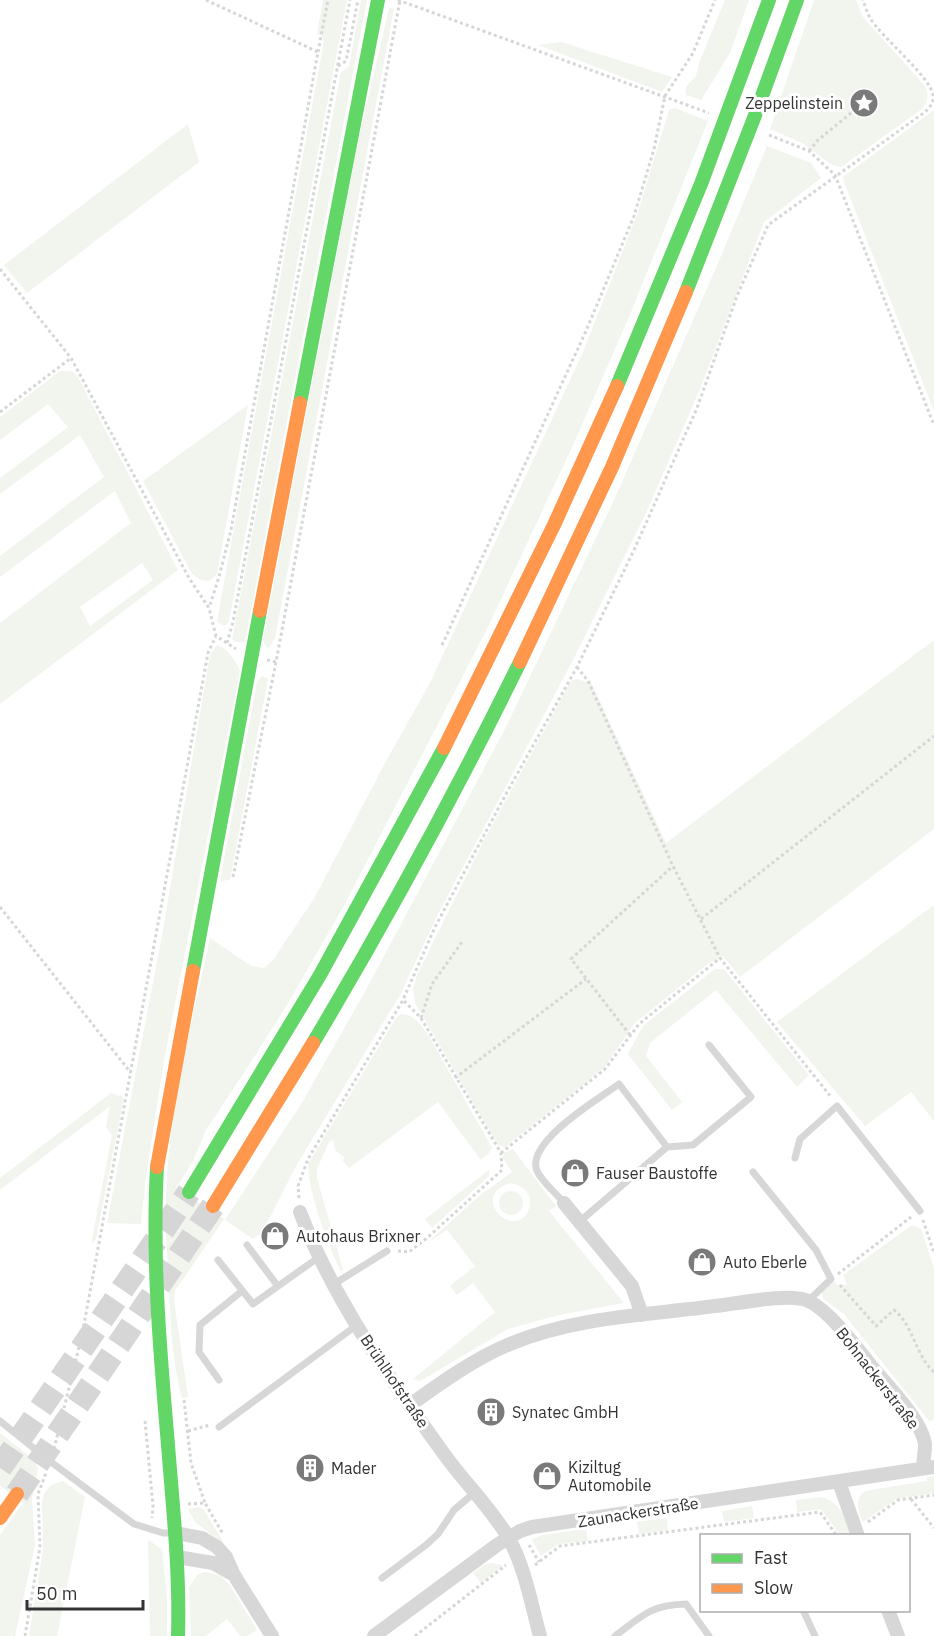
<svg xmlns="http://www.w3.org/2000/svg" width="934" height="1636" font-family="'IBM Plex Sans',sans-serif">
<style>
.green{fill:#f1f5ed;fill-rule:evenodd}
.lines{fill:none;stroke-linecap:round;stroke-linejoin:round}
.highway-tunnel{stroke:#d6d6d6;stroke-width:24;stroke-dasharray:24 12;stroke-linecap:butt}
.path{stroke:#d6d6d6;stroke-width:3;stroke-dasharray:3 3;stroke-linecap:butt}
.lane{stroke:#d7d7d7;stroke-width:7}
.street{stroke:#d7d7d7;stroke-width:14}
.fast{stroke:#63d668;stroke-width:14}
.slow{stroke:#ff974d;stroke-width:14}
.labels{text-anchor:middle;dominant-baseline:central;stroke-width:6;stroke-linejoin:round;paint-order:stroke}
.poi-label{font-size:16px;fill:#333;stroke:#fff;text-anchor:start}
.street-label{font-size:16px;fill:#333;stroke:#fff}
</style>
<rect width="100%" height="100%" fill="#fff"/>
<path class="green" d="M323 0H347L229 621 225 626 217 622 226 571 324 41 322 36 317 34Z
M361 0H367L245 642H235L232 639 341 72 349 67Z
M725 0H749L730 53 701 100 686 95V87L696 76 699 63Z
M814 0H856L863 17 926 87C928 96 929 101 922 109L841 167 832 165 802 143 770 129Z
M389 8 394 9 275 638 269 648 266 647 263 640 358 142Z
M561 42 672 77 662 92 538 45Z
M675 108 708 121 631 312 574 443 486 631 346 902 290 1000 251 1062 206 1130 193 1161 176 1188 224 1219 175 1291 174 1301 188 1397 182 1398C172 1362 171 1326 169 1289 167 1251 164 1213 167 1175 172 1095 194 1016 210 938L251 966 264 968 273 960 315 897 385 763 430 683 583 352 638 212 669 110Z
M934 110V411L844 182 843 177Z
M188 124 199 162 27 293 4 265Z
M767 146 811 163 821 178 764 222 700 389 646 513 571 664 438 914 400 995 296 1166 262 1233 253 1239 225 1220 303 1101 368 986 505 729 614 500 716 268Z
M60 371H72L78 377 178 570 0 704V623L131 523 115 491 0 577V556L104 477 80 435 0 494V478L68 427 48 404 0 440V417ZM142 563 153 580 90 626 80 607Z
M248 405 217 574 209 581 201 580 192 574 143 481Z
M934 640V829L740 977 723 956 709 963 634 1024 604 1068 505 1147 498 1145 415 1003 413 989 417 975 483 842 571 681 577 679 586 682 590 680 666 843Z
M217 645C228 648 234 660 240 670L164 1061 146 1176 141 1224 107 1223 161 941 210 655Z
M262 676 268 679 230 880 220 881 257 682Z
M934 905V1121L911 1092 865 1126 777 1022Z
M715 969H724L809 1075 797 1087 716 990 650 1043 646 1056 682 1102 672 1110 628 1054 643 1026Z
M401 1014C415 1015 421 1025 429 1036L492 1148 489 1153 481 1160 438 1102 349 1168 343 1161 344 1157 335 1150 333 1140 329 1142 317 1169V1178L343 1270 341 1271C328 1246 308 1191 308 1164L396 1018Z
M111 1093 124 1097 96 1239 91 1244 112 1135 106 1127 110 1106 0 1190V1178Z
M513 1149 556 1206 549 1211 624 1303 559 1315 508 1329 420 1381 413 1379 495 1312 473 1283 457 1295 450 1286 475 1266 447 1230 427 1243 479 1196 512 1172 503 1158 504 1153ZM510 1183C523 1185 534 1194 529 1209 516 1243 467 1197 510 1183Z
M489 1170V1176L432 1228 425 1219Z
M499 1203a12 12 0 1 1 24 0a12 12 0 1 1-24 0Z
M912 1225 921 1229 934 1268V1419L930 1422 843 1313 823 1299 822 1292 833 1282 837 1285H847L843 1275Z
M0 1433 34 1460 38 1469 32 1499 35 1545 15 1636H0V1535L23 1503 0 1486Z
M934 1476V1493L896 1499 863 1522C858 1511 854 1499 865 1491L927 1481V1477Z
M63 1481 85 1497 57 1636H29L43 1549 42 1501 45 1492 52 1485Z
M820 1497C841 1501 844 1517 850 1535H840L821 1509 797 1512 796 1500Z
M752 1506 754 1518 724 1522 722 1511Z
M199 1507 204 1510 222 1540 220 1541 195 1522 188 1509Z
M667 1518 668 1530 639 1534 637 1522Z
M586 1529 588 1541 558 1544 541 1556 532 1540 542 1535Z
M148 1540 162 1549 167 1598V1636H150Z
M492 1563 503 1565 481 1583 473 1573 484 1565Z
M204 1572 220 1575 229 1584 257 1630 247 1636H240L227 1619 206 1636H191L189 1587 197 1575Z"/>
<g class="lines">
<path class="highway-tunnel" d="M0 1468 189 1192
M17 1494 213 1206"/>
<path class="path" d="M206 0 318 52 231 530 219 577 209 608
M398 0 709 113
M318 52 328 0
M338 66 346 61 358 0
M769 135 809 151 835 175 934 425
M809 151 818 140 856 109 852 103 853 97 862 91 868 92 876 104 875 109 865 115H860L856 109
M0 269 71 358 189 578 209 608 216 636 236 649
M0 412 71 358
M227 643 233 622 350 0
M442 645 586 331 634 216 654 149 665 96 693 53 715 0
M267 660 276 662 400 0
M577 667 588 681 673 866 720 958 831 1097
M233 877 276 662
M0 907 131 1073
M701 919 934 736
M421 1018 432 984 462 942
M630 1035 571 959 673 866
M455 1078 586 979
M501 1153 605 1069 639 1024 720 958
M299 1198 298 1186 308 1159 403 1000 435 927 506 794 577 667 635 548 697 408 737 296 768 225 925 112C930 107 934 103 933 95 930 76 882 38 870 18 867 12 865 6 863 0
M923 1220 934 1253
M398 1251 409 1252 427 1238 502 1170 501 1153 421 1018 403 1000
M838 1274 911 1217
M840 1285 876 1326 894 1310C914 1326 915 1355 934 1372
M184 1400 191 1463 205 1503
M145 1421 153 1506 152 1518
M188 1431 210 1425
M54 1449 82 1335 208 653 216 636
M911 1499 934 1528
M188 1504 205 1503 223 1534
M868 1522 898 1500 934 1495
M529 1545 539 1562
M535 1565 560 1546 820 1512 837 1536
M25 1636 40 1547 38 1494 46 1473
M415 1636 506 1565"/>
<path class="lane" d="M667 1147 693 1145 751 1097 709 1045
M795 1158 800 1139 837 1106 920 1211
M753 1172 816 1250 831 1279 808 1301
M564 1203C556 1193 542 1182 537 1171 525 1142 600 1098 619 1084L667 1147 579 1222
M247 1245 277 1285
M218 1260 253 1304 319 1257
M334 1284 387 1251
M219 1380 199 1352 200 1325 242 1291
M0 1421 51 1462 134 1524 163 1533H173
M219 1427 357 1325
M382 1578 426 1545 438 1534 454 1510 474 1493
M803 1610 815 1636
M615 1636C642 1616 650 1605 686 1604L709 1636"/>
<path class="street" d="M564 1203 632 1286 642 1315
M300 1212C333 1299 390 1379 444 1454 464 1482 490 1507 508 1537 525 1567 531 1603 540 1636
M410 1405C442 1382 474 1359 510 1344 574 1317 648 1315 715 1306 737 1304 786 1293 806 1300 830 1309 860 1353 878 1374 892 1390 923 1423 925 1445 925 1453 923 1461 923 1468
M839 1482 858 1536
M176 1533 202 1538 217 1547 226 1557 234 1575 272 1636
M177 1557 213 1563 234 1575
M888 1610 898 1636
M374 1636 497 1545 520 1531 532 1527 934 1467"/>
<path class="fast" d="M686 292 754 118 797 0
M617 386 701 184 769 0
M300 403 378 0
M193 971 260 611
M313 1043C387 919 456 792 520 662
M157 1167C152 1260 160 1352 168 1445 173 1509 180 1572 178 1636
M189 1192 320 975 444 748"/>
<path class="slow" d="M260 611 300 403
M520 662 612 467 686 292
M444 748 554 525 617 386
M157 1167 193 971
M213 1206 313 1043
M0 1518 17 1494"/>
</g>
<defs>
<g id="sight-disc" transform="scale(1.5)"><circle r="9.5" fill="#7a7a7a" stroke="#fff"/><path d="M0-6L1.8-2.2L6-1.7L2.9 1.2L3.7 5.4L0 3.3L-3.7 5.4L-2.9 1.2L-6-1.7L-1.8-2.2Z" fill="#fff"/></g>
<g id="shop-disc" transform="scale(1.5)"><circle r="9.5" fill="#7a7a7a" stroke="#fff"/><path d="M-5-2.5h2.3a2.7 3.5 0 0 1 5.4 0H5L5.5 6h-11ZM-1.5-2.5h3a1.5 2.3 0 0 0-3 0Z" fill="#fff"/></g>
<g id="building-disc" transform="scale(1.5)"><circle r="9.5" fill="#7a7a7a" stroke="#fff"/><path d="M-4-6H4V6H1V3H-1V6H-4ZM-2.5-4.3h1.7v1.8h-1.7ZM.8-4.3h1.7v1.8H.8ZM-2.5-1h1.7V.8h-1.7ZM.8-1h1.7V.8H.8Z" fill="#fff"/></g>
</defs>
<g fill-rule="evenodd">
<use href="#sight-disc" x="864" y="103"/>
<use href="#shop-disc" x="575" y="1173"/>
<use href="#shop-disc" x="275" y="1236"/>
<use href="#shop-disc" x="702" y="1262"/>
<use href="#building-disc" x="491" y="1412"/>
<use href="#building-disc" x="310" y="1468"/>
<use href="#shop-disc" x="547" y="1476"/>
</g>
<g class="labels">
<g class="poi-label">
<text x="843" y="103" text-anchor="end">Zeppelinstein</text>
<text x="596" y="1173">Fauser Baustoffe</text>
<text x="296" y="1236">Autohaus Brixner</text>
<text x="723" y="1262">Auto Eberle</text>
<text x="512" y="1412">Synatec GmbH</text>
<text x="568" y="1467">Kiziltug<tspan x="568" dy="18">Automobile</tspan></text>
<text x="331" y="1468">Mader</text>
</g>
<g class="street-label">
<text transform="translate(878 1378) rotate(52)">Bohnackerstraße</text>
<text transform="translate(395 1381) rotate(56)">Brühlhofstraße</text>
<text transform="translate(638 1512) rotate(-9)">Zaunackerstraße</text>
</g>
</g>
<rect x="700" y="1534" width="210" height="78" fill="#ffffff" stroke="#adadad" stroke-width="1.5"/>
<rect x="712" y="1554" width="30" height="9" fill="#63d668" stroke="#adadad" stroke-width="1.5"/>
<text x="754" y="1564" font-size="18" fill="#333333">Fast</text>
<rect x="712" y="1584" width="30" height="9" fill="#ff974d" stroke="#adadad" stroke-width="1.5"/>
<text x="754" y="1594" font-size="18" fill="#333333">Slow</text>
<path d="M27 1600v9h116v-9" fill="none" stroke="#333333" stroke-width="3"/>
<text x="36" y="1600" font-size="18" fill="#333333" stroke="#ffffff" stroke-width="4.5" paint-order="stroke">50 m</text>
</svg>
